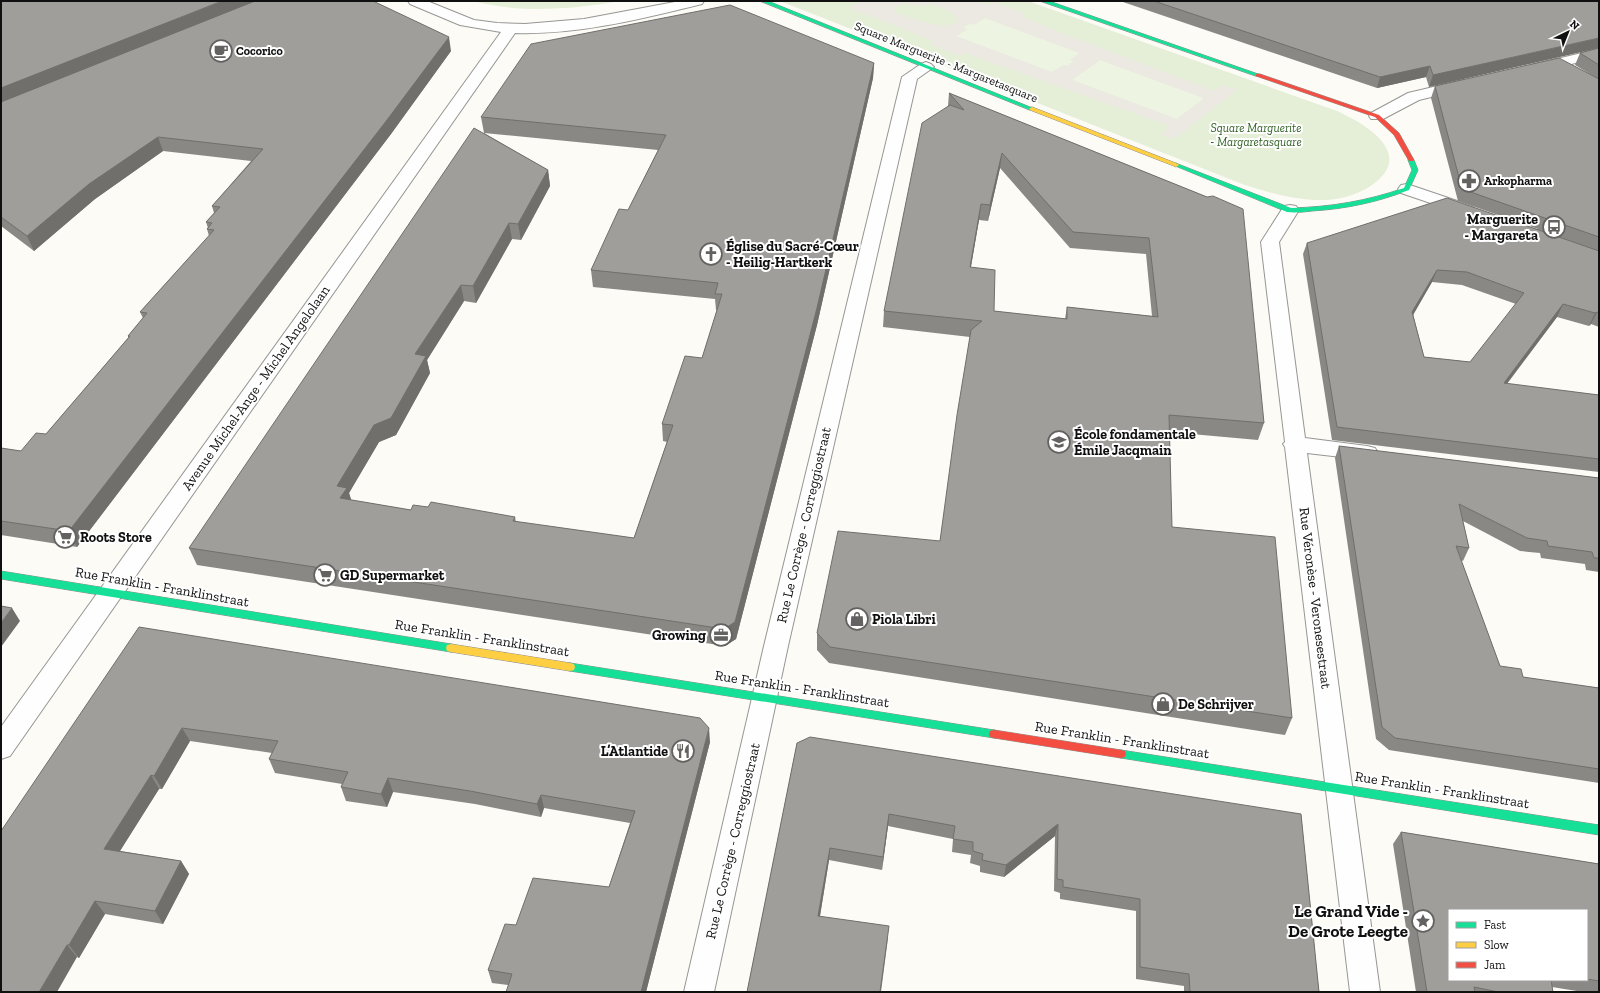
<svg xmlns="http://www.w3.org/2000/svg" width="1600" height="993" font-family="'Zilla Slab',serif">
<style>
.green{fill:#e5efd8}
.pitch{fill:#eef4e2}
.plaza{fill:#ece9e2;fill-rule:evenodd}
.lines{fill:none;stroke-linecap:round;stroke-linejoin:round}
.street-casing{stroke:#969694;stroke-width:2}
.fast-casing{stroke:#8d8c8a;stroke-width:1}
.slow-casing{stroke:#8d8c8a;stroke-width:1}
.jam-casing{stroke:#8d8c8a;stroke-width:1}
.street{fill:#fffefe;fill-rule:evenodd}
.fast{fill:#16e098;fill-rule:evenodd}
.slow{fill:#ffcf43;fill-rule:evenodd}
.jam{fill:#f24e42;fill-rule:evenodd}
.wall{fill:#8a8885;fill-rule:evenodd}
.shaded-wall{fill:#706f6c}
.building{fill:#a09e9b;stroke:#706f6c;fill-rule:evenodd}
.labels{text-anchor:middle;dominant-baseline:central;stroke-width:4;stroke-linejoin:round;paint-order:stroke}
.far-poi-label{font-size:12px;font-weight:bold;fill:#101010;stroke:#fff;text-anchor:start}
.far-street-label{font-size:12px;fill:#101010;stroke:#fff}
.far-park-label{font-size:12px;font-style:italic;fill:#326226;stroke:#fff}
.poi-label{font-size:14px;font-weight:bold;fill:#101010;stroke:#fff;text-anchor:start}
.street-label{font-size:14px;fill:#101010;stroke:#fff}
.near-poi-label{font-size:17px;font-weight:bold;fill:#101010;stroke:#fff;text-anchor:end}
</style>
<rect width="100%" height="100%" fill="#fcfbf6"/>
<path class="green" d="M473 1H621C572 9 522 14 473 1Z
M780 1H1028L1337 111C1366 124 1416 154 1372 185 1359 194 1343 199 1326 200 1297 201 1269 193 1242 184Z"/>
<path class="pitch" d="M985 18 1080 53 1070 60 1074 61 1067 66 1063 65 1052 72 956 36 967 30 963 28 971 23 975 24Z
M1100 60 1204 98 1177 119 1072 80Z"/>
<path class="plaza" d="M861 1H975L987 5 993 2 1026 14 1023 17 1054 30 1214 91 1223 85 1237 90 1174 139 1161 134 1170 126 965 53 960 56 929 44 934 41 852 9V6ZM904 3 923 6 932 4 947 10 958 18V20L955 23 944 26 919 21 895 12 894 8ZM985 18 1079 53 1070 60 1074 62 1067 66 1063 65 1052 72 956 36 967 29 963 27 971 23 974 25ZM1100 60 1203 98H1204L1177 119 1072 80Z"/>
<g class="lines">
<g class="street-casing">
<path id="street" d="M408 1H427L474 20 497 23 525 24 584 19 680 1H704L702 4C641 19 578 35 515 33L10 756 1 759V727L501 32 460 25 410 4Z
M1599 49V57L1536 73 1531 71 1528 68 1531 65Z
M926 62 931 64 934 67 917 79 788 646 714 992H684L764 646 902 77 921 64Z
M1463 80 1468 82 1471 85 1468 88 1419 100 1383 119H1371L1369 116 1371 113 1408 93Z
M1407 184 1472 206 1475 210 1472 214 1466 215 1401 193 1398 189 1401 185Z
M1290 205 1296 206 1299 210 1279 242 1305 438 1367 446 1375 448 1378 453 1375 458 1367 460 1307 453 1380 992H1350L1285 447 1283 444 1285 442 1261 242 1284 206Z"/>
</g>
<g class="fast-casing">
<path id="fast" d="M760 1H768L1035 109 1030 110Z
M1040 1H1049L1261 75 1256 76Z
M1411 158 1414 160 1418 170 1409 190C1378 202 1346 209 1312 211 1304 212 1295 213 1287 212L1173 165 1176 163 1178 164 1291 208C1330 207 1367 201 1404 188L1412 170 1408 160Z
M1 571 451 644 455 645 456 648 455 651 451 652 1 579Z
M570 663 994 730 998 731 999 734 998 737 994 738 570 671 566 670 565 667 566 664Z
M1121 750 1599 825V835L1121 758 1117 757 1116 754 1117 751Z"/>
</g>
<g class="slow-casing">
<path id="slow" d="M1032 107 1178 164 1179 165 1176 167 1174 166 1030 110 1029 109Z
M451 644 570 663 574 664 575 667 574 670 570 671 451 652 447 651 446 648 447 645Z"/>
</g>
<g class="jam-casing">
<path id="jam" d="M1256 74H1260L1379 115 1399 133 1414 160 1413 161H1409L1394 135 1375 117 1256 76Z
M994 730 1121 750 1125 751 1126 754 1125 757 1121 758 994 738 990 737 989 734 990 731Z"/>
</g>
<use href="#street" class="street"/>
<use href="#fast" class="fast"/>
<use href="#slow" class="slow"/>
<use href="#jam" class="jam"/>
</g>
<path class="wall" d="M1 1 451 51 391 134 77 547 1 535V448L21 451 46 434 128 338V336L143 318 140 312 209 236 207 229 208 228 206 222 214 213 212 206 251 161 163 151 95 199 34 251 1 226Z
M1120 1H1599L1429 87 1426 77 1377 88Z
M1599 48V327L1591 324 1589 326 1557 317 1507 384 1599 395V472L1332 440 1303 254 1307 243 1538 229 1458 201 1431 98 1435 86 1595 77 1575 65 1580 53ZM1432 282 1462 285 1516 304 1470 362 1424 357 1413 314Z
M874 63 873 78 817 325 736 639 725 646 197 565 189 548 484 133 481 117ZM484 133 658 150 628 210 591 270 593 287 715 299 716 310H717L702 358 662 424 663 441 667 442 634 538 516 522 515 517 428 507 411 510 351 500 349 493 379 442 396 435 430 373 427 360 464 301 476 303 512 239 521 240 550 186 548 170Z
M949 93 1207 197 1264 423 1258 440 1169 432 1172 527 1292 718 1285 735 829 663 817 650V633L940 541 970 337 883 327 884 311 948 106ZM1000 168 1070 248 1146 254 1152 316 1067 307 1065 319 994 311 971 267 979 220 988 221Z
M1339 446 1599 478V572L1586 570 1585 564 1541 558 1540 553 1520 551 1463 521 1469 548 1463 561 1461 560 1500 666 1523 677 1599 688V783L1389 750 1376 739 1335 458Z
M139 627 710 742 646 992 508 985 492 983 488 970 516 925 609 887 630 823 544 808 541 817 475 804 393 792 387 807 346 801 341 787 342 784 275 773 269 759 272 753 190 741 162 789H159L120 851 181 861 189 874 163 924 105 914 79 958 77 957 1 992Z
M797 743 1301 814 1319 992H1184V986L1136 979V911L1060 899V893L1054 891 1055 836 1004 877 980 872V866L970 863 971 855 952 852 953 839 888 826 882 870 829 860 820 916 888 938 881 992H747Z
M1401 832 1599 864V992H1583L1552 987 1553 992H1416L1393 844ZM1587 910V980H1449Z"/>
<path class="shaded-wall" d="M222 1H261L1 105V88Z
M449 37 451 51 391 134 77 547 69 531Z
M1599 38V48L1429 87 1433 75Z
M874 63 873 78 817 325 736 639 725 646 724 629Z
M1430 66 1426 77 1377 88 1380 77Z
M158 137 163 151 95 199 34 251 27 236 89 184Z
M1002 153 1000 168 988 221 990 205Z
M548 170 550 186 521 240 518 224Z
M981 204 979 220 968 283 970 267Z
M509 223 512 239 476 303 473 286Z
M1437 270 1432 282 1408 324 1412 312Z
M461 285 464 301 427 360 430 373 396 435 379 442 349 493 353 505 346 515 337 486 415 354Z
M1563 304 1557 317 1498 395 1504 383Z
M1597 312 1591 324 1589 326 1595 313Z
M12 608 20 621 1 647V623Z
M182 728 190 741 162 789 154 776Z
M709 728 710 742 646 992H641Z
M151 775 159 789 113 862 104 849Z
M388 778 393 792 387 807 381 794Z
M541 795 544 808 541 817 537 804Z
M889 814 888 826 882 870 883 857Z
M1058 824 1055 836 1004 877 1006 865Z
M830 848 829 860 818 928V916Z
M181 861 189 874 163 924 155 911Z
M95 901 105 914 79 958 69 945Z
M67 945 77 957 57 992H39Z"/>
<path class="building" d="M1 1H222L1 88Z
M255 1H373L449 37 387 120 69 531 1 521V448L21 451 36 433 46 434 130 336H128L147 313 140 312 214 230 207 229 212 223 206 222 220 207 212 206 263 149 158 137 89 184 27 236 1 217V102Z
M1154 1H1599V38L1433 75 1430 66 1380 77Z
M730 5 874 63 817 308 735 622 724 629 189 548 474 128 548 170 518 224 509 223 473 286 461 285 415 354 426 356 391 418 374 425 337 486 347 488 340 498 411 510 413 505 428 507 431 502 515 517 513 521 634 538 673 425 662 424 685 356 702 358 722 294H715L718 283 591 270 619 209 628 210 666 135 481 117 531 44Z
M1599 48V65L1580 53Z
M1559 58 1599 79V237L1462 189 1435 86Z
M949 93 1207 197 1213 196 1243 209 1264 423 1169 415 1172 527 1275 537 1292 718 830 647 817 633 838 531 940 541 957 415 971 330 982 321 884 311 922 123 950 105 964 110ZM1002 153 1073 232 1149 238 1158 317 1067 307V319L994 311 995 270 970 267 981 204 990 205Z
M1447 198 1599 251V313L1597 312 1595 313 1563 304 1504 383 1599 395V459L1337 427 1307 243ZM1437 270 1467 272 1524 293 1470 362 1424 357 1412 312Z
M1339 446 1599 478V558H1594L1592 552 1548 546 1547 541 1527 538 1459 504 1469 548 1456 546 1500 666 1521 669 1523 677 1599 688V769L1395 738 1382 727Z
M1 606 12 608 1 623Z
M139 627 700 718 709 728 641 992H506L512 974 488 970 505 924 516 925 533 878 609 887 635 811 541 795 537 804 470 791 388 778 381 794 341 787 348 772 269 759 278 741 182 728 154 776 151 775 104 849 181 861 155 911 95 901 69 945H67L39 992H1V831Z
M810 737 1301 814 1319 992H1190L1189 974 1140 967V899L1063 887V880L1057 879 1058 824 1006 865 982 860 983 854 973 851V842L953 839 955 826 889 814 883 857 830 848 818 916 889 926 880 992H747L797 743Z
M1401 832 1599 864V981L1587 979V910H1449V980H1551L1553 992H1498L1474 987 1475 992H1427Z"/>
<defs>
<g id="cafe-ring" transform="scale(1.15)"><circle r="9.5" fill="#fff" stroke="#636260" stroke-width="1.5"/><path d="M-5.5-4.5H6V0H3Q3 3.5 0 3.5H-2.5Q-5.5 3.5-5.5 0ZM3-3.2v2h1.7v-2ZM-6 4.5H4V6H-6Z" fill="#636260"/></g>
<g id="pharmacy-ring" transform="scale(1.15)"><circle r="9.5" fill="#fff" stroke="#636260" stroke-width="1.5"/><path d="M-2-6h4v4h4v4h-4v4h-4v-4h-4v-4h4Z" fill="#636260"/></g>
<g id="bus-ring" transform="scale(1.15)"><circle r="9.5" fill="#fff" stroke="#636260" stroke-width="1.5"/><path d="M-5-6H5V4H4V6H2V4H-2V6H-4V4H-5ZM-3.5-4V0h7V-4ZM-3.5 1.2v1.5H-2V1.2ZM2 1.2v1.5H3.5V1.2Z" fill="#636260"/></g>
<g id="church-ring" transform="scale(1.15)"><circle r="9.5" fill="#fff" stroke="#636260" stroke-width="1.5"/><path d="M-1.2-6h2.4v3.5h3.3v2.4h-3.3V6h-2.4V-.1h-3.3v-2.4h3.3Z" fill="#636260"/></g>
<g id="school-ring" transform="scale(1.15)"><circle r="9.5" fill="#fff" stroke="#636260" stroke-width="1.5"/><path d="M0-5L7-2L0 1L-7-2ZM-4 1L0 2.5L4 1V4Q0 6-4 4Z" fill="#636260"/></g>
<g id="supermarket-ring" transform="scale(1.15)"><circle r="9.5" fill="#fff" stroke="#636260" stroke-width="1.5"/><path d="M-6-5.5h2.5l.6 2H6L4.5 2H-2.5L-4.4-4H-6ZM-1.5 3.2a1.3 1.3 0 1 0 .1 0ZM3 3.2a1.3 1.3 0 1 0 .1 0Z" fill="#636260"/></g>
<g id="shop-ring" transform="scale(1.15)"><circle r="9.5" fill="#fff" stroke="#636260" stroke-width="1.5"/><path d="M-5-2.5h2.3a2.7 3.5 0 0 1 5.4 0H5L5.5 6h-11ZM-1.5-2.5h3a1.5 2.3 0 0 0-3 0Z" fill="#636260"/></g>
<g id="office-ring" transform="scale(1.15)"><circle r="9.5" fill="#fff" stroke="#636260" stroke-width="1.5"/><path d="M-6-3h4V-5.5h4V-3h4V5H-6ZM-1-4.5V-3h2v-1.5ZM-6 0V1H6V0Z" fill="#636260"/></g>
<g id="restaurant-ring" transform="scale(1.15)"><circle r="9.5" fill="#fff" stroke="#636260" stroke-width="1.5"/><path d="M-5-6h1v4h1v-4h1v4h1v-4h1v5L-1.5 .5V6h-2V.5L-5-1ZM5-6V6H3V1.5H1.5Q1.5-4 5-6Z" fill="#636260"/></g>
<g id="sight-ring" transform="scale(1.15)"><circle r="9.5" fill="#fff" stroke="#636260" stroke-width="1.5"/><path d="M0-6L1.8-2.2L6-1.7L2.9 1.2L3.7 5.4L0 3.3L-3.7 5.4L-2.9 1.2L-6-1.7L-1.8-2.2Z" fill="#636260"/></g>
</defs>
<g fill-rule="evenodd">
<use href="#cafe-ring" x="221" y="51"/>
<use href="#pharmacy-ring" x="1469" y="181"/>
<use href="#bus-ring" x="1554" y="227"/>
<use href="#church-ring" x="711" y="254"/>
<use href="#school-ring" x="1059" y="442"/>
<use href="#supermarket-ring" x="65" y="537"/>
<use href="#supermarket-ring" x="325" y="575"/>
<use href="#shop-ring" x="857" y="619"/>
<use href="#office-ring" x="721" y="635"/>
<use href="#shop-ring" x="1163" y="704"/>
<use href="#restaurant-ring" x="683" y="751"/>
<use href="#sight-ring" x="1423" y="921"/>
</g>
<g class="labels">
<g class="far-poi-label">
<text x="236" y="51">Cocorico</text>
<text x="1484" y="181">Arkopharma</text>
</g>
<g class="far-street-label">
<text transform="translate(946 62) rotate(22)">Square Marguerite - Margaretasquare</text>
</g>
<g class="far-park-label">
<text x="1256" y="128">Square Marguerite<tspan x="1256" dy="14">- Margaretasquare</tspan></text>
</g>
<g class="poi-label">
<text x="1538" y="219" text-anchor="end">Marguerite<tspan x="1538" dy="16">- Margareta</tspan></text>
<text x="726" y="246">Église du Sacré-Cœur<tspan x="726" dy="16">- Heilig-Hartkerk</tspan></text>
<text x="1074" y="434">École fondamentale<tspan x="1074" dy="16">Émile Jacqmain</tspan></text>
<text x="80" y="537">Roots Store</text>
<text x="340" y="575">GD Supermarket</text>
<text x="872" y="619">Piola Libri</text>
<text x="706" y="635" text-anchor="end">Growing</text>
<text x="1178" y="704">De Schrijver</text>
<text x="668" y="751" text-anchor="end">L’Atlantide</text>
</g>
<g class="street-label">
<text transform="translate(256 388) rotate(-55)">Avenue Michel-Ange - Michel Angelolaan</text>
<text transform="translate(804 525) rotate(-77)">Rue Le Corrège - Correggiostraat</text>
<text transform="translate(162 587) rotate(10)">Rue Franklin - Franklinstraat</text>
<text transform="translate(1315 598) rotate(83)">Rue Véronèse - Veronesestraat</text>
<text transform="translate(482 638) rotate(9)">Rue Franklin - Franklinstraat</text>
<text transform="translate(802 689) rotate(9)">Rue Franklin - Franklinstraat</text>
<text transform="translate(1122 740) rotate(9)">Rue Franklin - Franklinstraat</text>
<text transform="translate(1442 790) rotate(9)">Rue Franklin - Franklinstraat</text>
<text transform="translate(733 841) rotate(-77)">Rue Le Corrège - Correggiostraat</text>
</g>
<g class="near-poi-label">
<text x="1408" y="911">Le Grand Vide -<tspan x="1408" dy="20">De Grote Leegte</tspan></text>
</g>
</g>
<rect width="1600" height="993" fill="none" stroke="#101010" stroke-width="4"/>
<rect x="1448" y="909" width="140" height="72" fill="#ffffff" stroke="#9f9f9f"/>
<rect x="1456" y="922" width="20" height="6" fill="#16e098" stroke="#9f9f9f"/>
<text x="1484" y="929" font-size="12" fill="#101010">Fast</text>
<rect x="1456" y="942" width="20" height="6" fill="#ffcf43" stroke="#9f9f9f"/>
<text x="1484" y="949" font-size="12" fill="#101010">Slow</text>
<rect x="1456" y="962" width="20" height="6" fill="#f24e42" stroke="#9f9f9f"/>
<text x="1484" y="969" font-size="12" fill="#101010">Jam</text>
<g transform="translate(1568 32) rotate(43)" stroke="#ffffff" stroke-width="3" paint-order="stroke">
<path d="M0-3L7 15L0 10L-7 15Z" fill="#101010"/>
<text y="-6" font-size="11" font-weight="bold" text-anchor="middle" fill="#101010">N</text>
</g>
</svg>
